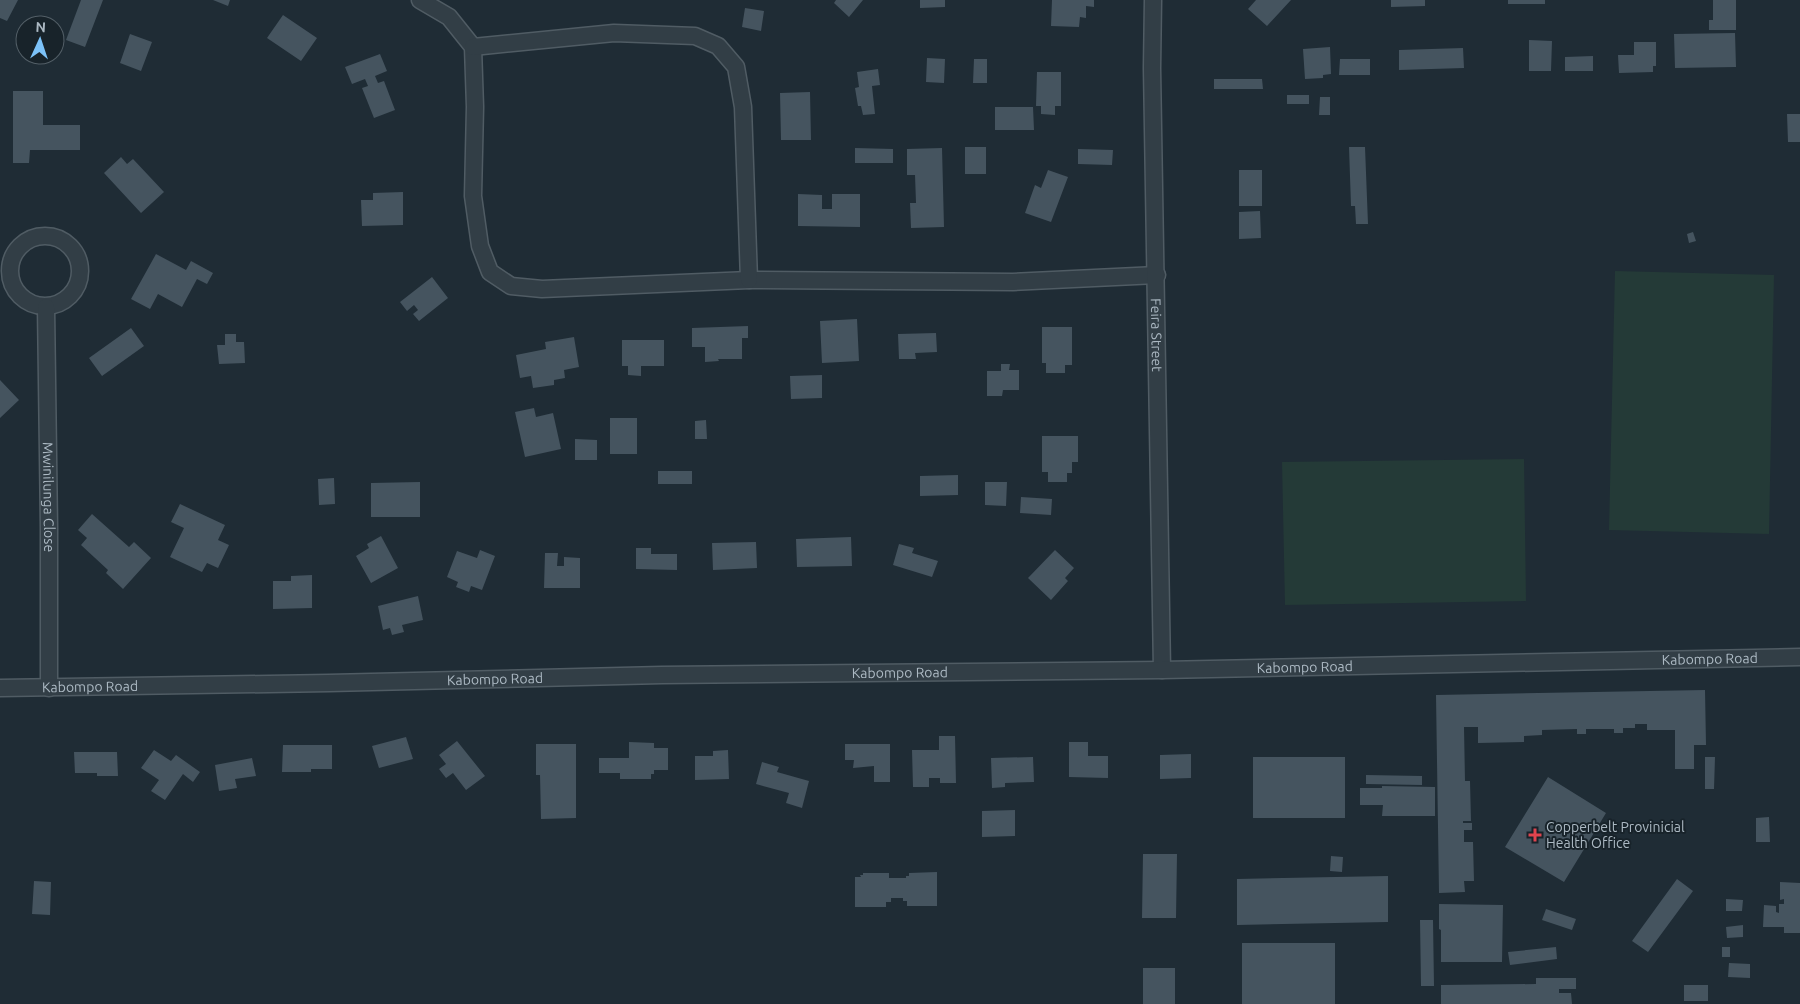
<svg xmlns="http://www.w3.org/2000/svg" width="1800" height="1004" font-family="Ubuntu,sans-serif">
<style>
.green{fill:#243a37}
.building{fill:#45545f}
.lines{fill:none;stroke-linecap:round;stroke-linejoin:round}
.street-casing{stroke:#505c64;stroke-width:19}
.street{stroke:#323e46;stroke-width:16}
.health-dot{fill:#e0444e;stroke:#18232a;stroke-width:2}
.labels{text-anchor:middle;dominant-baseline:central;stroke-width:4;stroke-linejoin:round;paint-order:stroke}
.street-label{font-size:14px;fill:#acb9c3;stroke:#18232a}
.poi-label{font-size:14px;fill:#acb9c3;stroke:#18232a;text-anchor:start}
</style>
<rect width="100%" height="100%" fill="#1f2c35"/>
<path class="green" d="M1615 271 1774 275 1769 534 1609 530Z
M1524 459 1526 601 1285 605 1282 462Z"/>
<path class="building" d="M0 0H18L7 21 0 18Z
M81 0H103L85 47 66 40Z
M213 0H230L228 6Z
M836 0H863L849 17 834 3Z
M920 0H945V7L920 8Z
M1052 0H1094V7L1086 6V18L1080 17 1079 27 1051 26Z
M1256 0H1291L1267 26 1248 9Z
M1391 0H1425V6L1391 7Z
M1508 0H1545V4H1508Z
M1713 0H1736V30H1709V20H1713Z
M745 8 764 11 761 31 742 27Z
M283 15 317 38 301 61 267 38Z
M1735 33 1736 67 1675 68 1674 34Z
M130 34 152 42 141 71 120 63Z
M1529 40 1552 41 1551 71H1529Z
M1634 42H1656V66H1653V72L1619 73 1618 55H1634Z
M1330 47 1331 74 1323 75V78L1305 79 1303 49Z
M1463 48 1464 68 1399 70V50Z
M380 54 387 71 375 76 378 83 384 81 395 110 374 118 362 88 368 86 365 79 352 84 345 67Z
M1593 56V71H1565V57Z
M927 58 945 59 944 83 926 82Z
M974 59H987V83H973Z
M1340 59H1370V75H1339Z
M878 69 880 85 872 86 875 114 863 115 861 106H858L855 88 859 87 857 72Z
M1037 72H1061V106H1055V115L1041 114V106H1036Z
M1214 79H1262L1263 89H1214Z
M13 91H43V125H80V150H30L29 163H13Z
M810 92 811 140H781L780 93Z
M1287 95H1309V104H1287Z
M1320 97H1330V115H1319Z
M995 107H1033L1034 130H995Z
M1787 114H1800V142H1788Z
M965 147H986V174H965Z
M1349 147H1365L1368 224H1356L1355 206H1351Z
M855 148 893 149V163H855Z
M942 148 944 227 911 228 910 203H916L915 175H907V149Z
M1078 149 1113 150 1112 165 1078 164Z
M121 157 127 164 133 159 164 192 141 213 104 173Z
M1048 170 1068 177 1051 222 1025 213 1035 185 1041 188Z
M1239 170H1262V206H1239Z
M403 192V225L362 226 361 200H373V193Z
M798 194 822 195V209H832V194H860V227L798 226Z
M1260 211 1261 238 1239 239V212Z
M1693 232 1696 241 1689 243 1687 234Z
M156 254 186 270 191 261 213 273 207 284 197 279 182 307 158 294 150 309 131 299Z
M432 277 448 298 419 321 413 314 418 310 414 305 407 311 400 302Z
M857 319 859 361 822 363 820 321Z
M748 326V338H742V359H718L719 361 705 362V347H692V328Z
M1042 327H1072V365H1065V373H1046V363H1042Z
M131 328 144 346 102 376 89 358Z
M936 333 937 352 915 353 916 359H899L898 334Z
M225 334H236V342H244L245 363 219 364 217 345H225Z
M574 337 579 367 564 370 565 378 554 380V385L533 388 531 376 520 378 516 355 546 349 545 342Z
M622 340H664V366H641V376L628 375V366H622Z
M1001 364H1010L1009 370H1019V390H1003L1002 396H987V371H1001Z
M822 375V398L791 399 790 376Z
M0 380 19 400 0 418Z
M534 408 536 417 553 413 561 449 525 457 515 412Z
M610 418H637V454H610Z
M706 420 707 439H695V421Z
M1042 436H1078V462H1072V473H1067V482H1048V472H1042Z
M575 439 597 440V460H575Z
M658 471H692V484H658Z
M958 475V495L920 496V476Z
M334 478 335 504 319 505 318 479Z
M420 482V517H371V483Z
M985 482H1007L1006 506 985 505Z
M1021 497 1052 499 1051 515 1020 513Z
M180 504 225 525 218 540 229 545 218 568 207 563 202 572 170 557 184 528 171 522Z
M92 514 129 547 134 542 151 558 123 589 106 573 108 570 81 545 87 538 78 530Z
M381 536 398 568 371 583 356 556 369 548 367 544Z
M851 537 852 566 797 567 796 539Z
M756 542 757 568 713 570 712 543Z
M899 544 914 548 912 553 938 561 932 577 893 565Z
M636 548H651V554H677V570L636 569Z
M480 550 495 556 482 590 471 586 469 592 456 587 458 582 447 577 457 551 477 558Z
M1055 550 1074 568 1065 578 1068 581 1051 600 1028 578Z
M545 553H558L557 566H564V557L580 558V588H544Z
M312 575V608L273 609V581H291V576Z
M418 596 423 620 402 625 404 632 392 635 390 628 383 630 378 606Z
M1705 690 1706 745H1694V769H1675V730H1647V724H1635V728H1623V733H1614V729H1586V734H1577V729L1542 730V735L1524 736V742L1478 743V727H1464L1465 781H1470L1471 821H1463V823H1472V830H1464V842H1473L1474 881H1464L1465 892 1439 893 1436 695Z
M939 736H955L956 783H940V778H929V787H913L912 750H939Z
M406 737 413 759 379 768 372 746Z
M457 741 485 776 466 790 453 773 446 778 439 769 446 764 439 755Z
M629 742 654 743V748H668V770H654V774H651V779H620V773H599V758H629Z
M1069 742H1088V756H1108V778L1069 777Z
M536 744H576V818L541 819 540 775H536Z
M845 744H890V782H874V766L853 768 854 760H845Z
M283 745H332V769H311V772H282Z
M154 750 171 761 176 755 200 772 193 782 183 774 165 800 151 791 159 780 141 768Z
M728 750 729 779 695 780V756H713V751Z
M74 752H117L118 776H97V773H75Z
M1191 754V778L1160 779V755Z
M1033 757 1034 782 1005 783V787L992 788 991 758Z
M1253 757H1345V818H1253Z
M1705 757H1715L1714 789H1705Z
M252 758 256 776 235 779 237 788 219 791 215 765Z
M762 762 779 767 777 772 809 781 802 808 786 803 789 793 756 784Z
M1366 775 1422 776V785L1366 784Z
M1548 777 1606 813 1564 882 1505 847Z
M1382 786 1435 787V816H1382L1383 805H1360V788H1382Z
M1015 810V836L982 837V811Z
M1769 817 1770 842H1756V818Z
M1143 854H1177L1176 918H1142Z
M1331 856 1343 857 1342 872 1330 871Z
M937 872V906H907V901H903V898H891V902H886V907H855V877H861L860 875H863V873H889V878H906V876H909V873Z
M1388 876V922L1237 925V879Z
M1677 879 1693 891 1648 952 1632 941Z
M34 881 51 882 50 915 32 914Z
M1780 882 1800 883V933H1784V927H1763L1764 905 1776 906V912L1779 913V904H1784V899L1780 900Z
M1726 899 1743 900 1742 911H1726Z
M1439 904 1503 905 1502 962H1441V930L1439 929Z
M1546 909 1576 919 1572 930 1542 920Z
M1420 920H1433L1434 986H1421Z
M1743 925V937L1727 938 1726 927Z
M1242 943H1335V1004H1242Z
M1556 947 1557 959 1510 965 1508 952Z
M1722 947H1730V957H1722Z
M1729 963 1750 964V978L1728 977Z
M1143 968H1175V1004H1143Z
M1536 978H1576V989H1559V993H1571L1572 1004H1441V985L1536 984Z
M1684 985H1708V1001H1684Z"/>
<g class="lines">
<g class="street-casing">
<g id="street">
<path d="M420 0 449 17 473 47 475 107 473 196 480 246 490 272 511 286 542 289 749 280 1013 282 1157 275"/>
<path id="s1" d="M1153 0 1152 68 1162 670"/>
<path d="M473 47 614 33 695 36 718 46 736 67 743 107 749 280"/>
<circle cx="45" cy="271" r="35"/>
<path id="s2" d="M46 307 49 528V688"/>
<path id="s3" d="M0 688 329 683 662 675 1162 670 1800 657"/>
</g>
</g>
<use href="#street" class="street"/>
</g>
<path class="health-dot" d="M1532.5 827.5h5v5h5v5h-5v5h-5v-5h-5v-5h5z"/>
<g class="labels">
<g class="street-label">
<text stroke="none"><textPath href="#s1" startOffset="335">Feira Street</textPath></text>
<text stroke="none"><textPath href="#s2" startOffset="190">Mwinilunga Close</textPath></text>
<text stroke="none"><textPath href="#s3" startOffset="1710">Kabompo Road</textPath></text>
<text stroke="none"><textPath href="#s3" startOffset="1305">Kabompo Road</textPath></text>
<text stroke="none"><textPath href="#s3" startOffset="900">Kabompo Road</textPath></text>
<text stroke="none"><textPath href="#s3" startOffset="495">Kabompo Road</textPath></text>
<text stroke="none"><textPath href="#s3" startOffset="90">Kabompo Road</textPath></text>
</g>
<g class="poi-label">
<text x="1546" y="827">Copperbelt Provinicial<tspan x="1546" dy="16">Health Office</tspan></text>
</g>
</g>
<g transform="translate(40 40) rotate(3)"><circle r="24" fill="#18232a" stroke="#535f67"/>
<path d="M0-4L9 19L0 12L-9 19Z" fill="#7cc2f8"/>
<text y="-8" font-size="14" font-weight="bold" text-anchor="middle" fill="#acb9c3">N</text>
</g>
</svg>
